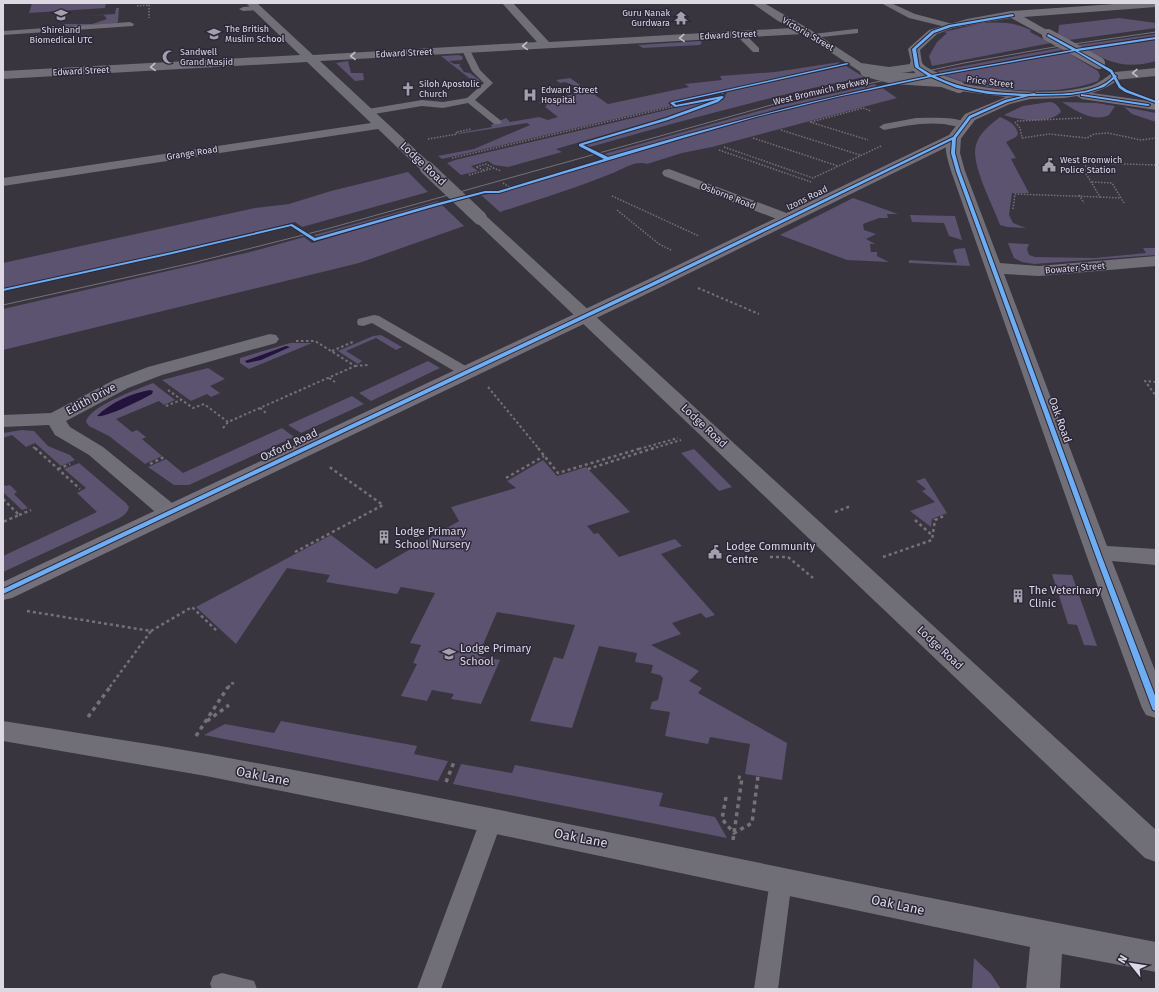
<svg xmlns="http://www.w3.org/2000/svg" width="1159" height="992" font-family="'Fira Sans',sans-serif">
<style>
.green{fill:#5b5370}
.water{fill:#22123c}
.lines{fill:none;stroke-linecap:round;stroke-linejoin:round}
.path-far3{stroke:#747179;stroke-width:1.5;stroke-dasharray:1.5 1.5;stroke-linecap:butt}
.path-far2{stroke:#747179;stroke-width:2;stroke-dasharray:2.5 2.5;stroke-linecap:butt}
.path-far1{stroke:#747179;stroke-width:2.5;stroke-dasharray:3 3;stroke-linecap:butt}
.path{stroke:#747179;stroke-width:3.5;stroke-dasharray:4 4;stroke-linecap:butt}
.lane{fill:#706e77;fill-rule:evenodd}
.street{fill:#706e77;fill-rule:evenodd}
.secondary{fill:#74707b;fill-rule:evenodd}
.tram{stroke:#74717a;stroke-width:1}
.street-bridge-far1{stroke:#706e77;stroke-width:12}
.street-bridge{stroke:#706e77;stroke-width:14}
.secondary-bridge{stroke:#74707b;stroke-width:12}
.cycleway-casing{stroke:#2c2739;stroke-width:2}
.cycleway{fill:#6dadf4;fill-rule:evenodd}
.oneway{stroke:#c1beca}
.labels{text-anchor:middle;dominant-baseline:central;stroke-width:3;stroke-linejoin:round;paint-order:stroke}
.far-poi-label{font-size:9px;fill:#dcd9e5;stroke:#2c2739;text-anchor:start}
.far-street-label{font-size:9px;fill:#dcd9e5;stroke:#2c2739}
.street-label{font-size:11px;fill:#dcd9e5;stroke:#2c2739}
.poi-label{font-size:11px;fill:#dcd9e5;stroke:#2c2739;text-anchor:start}
.near-street-label{font-size:13px;fill:#dcd9e5;stroke:#2c2739}
</style>
<rect width="100%" height="100%" fill="#38353f"/>
<path class="green" d="M32 3H106L105 8 29 13Z
M116 8H119L118 22 116 23 59 28 64 24H92L107 19 104 15 82 16 115 14Z
M1119 18 1156 23V28L1069 40 1058 34 1059 25Z
M982 23C999 22 1015 22 1031 30L1030 32 1051 43 932 66 929 56 937 42 947 33 944 32Z
M1156 34V36L1082 47 1078 45Z
M1156 40V61C1127 69 1112 64 1087 50Z
M700 41 702 42 700 45 643 48 638 45Z
M1059 48 1062 50 940 73 937 71Z
M1068 53 1098 71 1100 76 1098 81C1059 97 983 92 945 75Z
M459 55 463 57 462 60 449 61 454 64H461L459 65 464 72 470 73 482 82 478 85 441 56Z
M348 61 351 73H363L364 80 355 81 336 63Z
M840 62 836 65 668 103 671 106 442 159 438 156 474 149 530 125 527 123 459 134 458 133 492 127 491 125 506 118 510 122 539 117 548 120 558 117 545 107 547 105 539 103C544 98 566 96 574 94L571 92 577 90 575 86 565 82 560 83 556 80 570 78 608 104 689 87 685 84 722 80 720 76 775 72Z
M846 66 864 77C771 96 681 121 590 147L585 145 673 118 723 100 727 92Z
M875 84 877 86 781 108 610 157 604 154 777 106Z
M881 87 897 98 712 147 682 153 647 164C637 160 622 169 613 173 576 188 537 200 500 212L481 195 497 193 755 118Z
M713 99 716 100 659 119 556 149 562 152 508 167 494 165 488 161 471 166 478 171 461 175 447 163 455 160Z
M1049 102C1055 102 1060 107 1061 112 1048 125 1019 120 1004 115L1023 106Z
M1062 102 1096 103 1115 106 1109 115C1093 123 1075 110 1062 102Z
M1124 107 1156 113V122L1132 114Z
M1000 117C1009 121 1016 124 1018 134L1016 137 1006 142 1016 158 1011 159 1029 193H1012L1009 215 1013 223 1026 228 1007 227 1000 225C993 205 970 163 976 145 979 133 991 124 1000 117Z
M408 172 428 192 302 227 295 222 189 248 3 289V263L255 208 289 204 331 191Z
M853 198 898 214H887L888 218H879L863 224 864 230 876 234 866 239 875 244H870L871 252H877V256L889 262 847 260 780 235Z
M438 201 439 202 317 238 314 235Z
M442 205 464 226 359 263 3 350V309L250 252 304 237 312 243Z
M910 215 955 216 962 240 949 236 944 223 912 222Z
M1008 243 1029 244 1027 249 1029 255 1035 257 1095 258 1146 253 1143 248H1156V255L1034 264 1022 262 1014 258Z
M965 248 970 266 909 263V260L957 263 953 251 955 249Z
M381 335 402 347 396 350 376 338 346 351 362 361 358 364 338 351 373 336Z
M290 343H312L249 369 240 363V358Z
M428 361 440 368 371 401 359 393Z
M208 368 225 379 210 386 220 393 211 397 207 394 191 401 162 380Z
M153 383 175 400 164 405 159 401 116 419 132 432 137 430 146 437 142 439 162 456 145 464 109 436 89 426 86 422C89 406 138 389 153 383Z
M352 396 364 404 301 433 288 425Z
M282 428 294 437 189 485H174L148 467 166 459 183 473Z
M22 430 34 431 48 446 70 455 75 460 61 466 35 443 26 447 12 435 3 438V433Z
M694 449 732 487 719 491 681 453Z
M543 460 557 476 586 467 630 512 587 526 594 534 598 533 619 557 675 539 682 546 661 554 715 615 706 618 701 613 672 623 681 634 651 645 699 671 689 681 702 688 698 693 787 743 782 780 745 774 750 744 710 737 708 744 665 736 670 712 650 709 652 702 658 700 663 678 660 675 651 673 653 665 635 662 637 653 599 646 572 728 530 721 554 657 563 659 575 625 497 612 478 656 500 660 481 704 451 699 454 694 432 690 427 701 401 696 417 664 413 663 421 645 410 643 435 593 401 587 397 594 332 583 326 582 330 575 287 568 236 644 196 607 331 535 376 569 459 521 451 507 516 488 507 481Z
M79 463 126 503 129 507C127 514 123 516 118 519L3 572V556L97 512 77 493 86 488 64 469Z
M925 478 947 513 932 519 931 527 910 511 935 502 922 491 926 489 916 481Z
M3 484 6 486 10 485 17 492 14 494 28 508 22 510 3 492Z
M1052 574 1072 575 1097 646 1084 645 1077 625 1068 624Z
M281 721 417 746 414 754 448 761 438 781 204 735 225 724 274 733Z
M461 764 512 773 515 765 663 793 659 806 715 817 727 838 453 784Z
M974 958 991 974 1001 989H972Z"/>
<path class="water" d="M286 346 290 347 261 360 247 363 245 361Z
M150 390 153 391 152 394C143 399 106 418 97 416 110 403 132 393 150 390Z"/>
<g class="lines">
<path class="path-far3" d="M137 6 149 5V18
M722 97 723 91
M1017 121 1082 118
M810 122 868 140
M811 122 863 108 871 111
M1015 122 1020 128 1022 138 1049 134 1087 138 1094 134 1108 133 1141 140 1156 138
M781 130 860 155
M753 138 838 166
M428 139 457 134 456 132 472 129
M724 147 813 178 881 146
M719 150 811 182
M452 158 675 106
M1085 166 1095 167
M493 168 501 171
M484 170 476 167 486 164 494 168
M469 175 490 169 485 167
M1092 182 1112 183 1124 203
M503 183 511 188
M1079 195 1084 203
M612 196 699 236
M1100 197 1121 198
M1013 209 1015 194 1100 197 1084 170 1098 171 1093 163 1156 165
M617 210 659 244 671 250"/>
<path class="path-far2" d="M698 288 759 314
M332 351 355 341
M355 366 368 365
M329 378 335 382
M1156 382 1145 381 1156 396
M488 387 539 449
M168 390 193 408 204 404 228 422 355 366 315 341H295
M166 406 181 400
M260 408 266 413
M223 428 228 422
M33 447 36 449
M639 449 678 438
M651 449 681 440"/>
<path class="path-far1" d="M35 448 80 489
M538 448 558 473 642 448
M150 464 164 457
M58 469 70 464
M588 469 654 448
M506 478 544 456
M3 499 19 515 3 522
M835 512 851 506
M19 515 31 510
M915 520 933 536
M295 552 383 505 328 466
M770 557H788L813 578
M883 557 932 540 935 520 946 515
M27 611 151 631 109 688
M151 631 192 607 217 631
M228 688 231 683 236 684"/>
<path class="path" d="M88 717 110 687
M207 721 229 705
M196 736 228 687
M446 782 454 762
M726 797 722 819 734 833 752 823 758 776
M733 840 742 778 738 777"/>
<path class="lane" d="M881 3H891L915 14 953 24 954 26 950 28 909 18Z
M256 6H259V10L243 11 239 9 243 7Z
M130 22 134 24 133 26 3 35V31Z
M855 29H858V33L813 38 809 36 813 34Z
M737 32H743L759 48V52H753L737 36Z
M463 48H469L480 70 493 83 475 100 500 120 502 122 500 124H494L468 103 443 108 422 106 368 115 363 112 368 109 422 100 443 102 467 98 484 83 472 71 462 50Z
M916 118C928 118 960 116 968 124 962 129 951 125 944 124 923 122 904 126 884 130L879 127 884 124Z
M374 315 379 316 471 369 473 372 471 375 466 376 461 375 372 323 363 326 358 325 357 322 358 319Z
M491 812 499 815 502 821 441 989H417L480 821 483 815Z
M781 870 789 873 792 880 778 989H754L770 880 773 873Z
M222 973 254 981 257 989H212L210 984 213 976Z"/>
<path class="street" d="M246 3H257L313 55 537 42 502 3H513L549 42 792 28 778 21 752 3H764L809 29 861 63 889 67 917 63 921 65 923 67 921 69C904 74 891 74 874 73 870 72 867 75 862 73L803 34 320 61 432 165 434 168 432 171 427 172 422 171 378 129 3 186V178L371 123 307 62 3 79V71L300 55Z
M1156 68V76L1115 80 1111 79 1109 76 1111 73 1115 72Z
M954 134 959 135 961 138 960 153 965 171 1000 263 1039 266 1156 256V266L1039 276 1004 274 1107 546 1156 549V565L1112 561 1156 673V718L1146 715 1142 708 1087 557 951 171C948 160 942 145 949 135Z
M669 169 792 215 795 218 792 221 787 223 782 221 664 176 662 173 664 170Z
M480 213 485 215 1156 830V862L1145 858 475 221 472 218 475 215Z
M270 334 276 335 279 339 276 343 162 375 128 388 66 421 70 427 103 447 177 507 180 512 177 517 169 519 161 517 89 455 55 435 49 425 3 427V415L51 413 114 380 148 367Z
M3 721C71 732 139 742 207 754 524 811 839 882 1156 942V972L1062 954 1060 989H1026L1030 947 491 833 206 776 3 741Z"/>
<path class="secondary" d="M1129 3H1156V7L1024 17 1052 33 1053 35 1052 37 1048 38 1011 18 953 28 937 34 920 50 922 64 920 66H912L908 49 910 47 929 30 967 19 1011 11Z
M1115 72 1119 73 1121 76C1114 85 1103 89 1092 93L1156 102V110L1082 99 1077 96 1064 98 1030 99 1010 104 975 120 959 141 659 288 12 598 3 600V582L647 280 949 135 965 114 1006 97 959 91 955 90 953 87 955 84 959 83C997 90 1044 96 1082 88 1087 87 1095 85 1099 82 1105 79 1109 74 1115 72Z"/>
<path class="tram" d="M3 305 192 263 323 230 775 104 964 63 1060 46 1156 32"/>
<path class="street-bridge-far1" d="M866 71 893 78 941 81"/>
<path class="street-bridge" d="M427 168 480 218"/>
<path class="secondary-bridge" d="M1048 35 1099 63
M916 64C920 75 948 83 959 87"/>
<g class="cycleway-casing">
<path id="cycleway" d="M1013 14 1014 16 951 27 934 33 916 49 919 67 932 75 1072 50 1047 36 1048 34 1076 49 1156 37V39L1078 51 1112 70 1115 75 1117 76 1116 77 1121 86 1127 90 1156 101V103L1125 92 1119 88 1114 79 1104 87 1088 92 1070 95 1029 96 1007 102 971 118 956 138 955 153 960 171 1102 557 1156 698V711L1153 710 1152 708 1096 557 956 171 951 153 952 140 655 285 3 594V589L651 283 953 137 969 116 1005 100 1022 96 989 94 972 91 957 88 931 77 837 97 756 117 683 138 499 193H485L436 206 314 241 291 226 172 254 3 291V289L172 252 292 224 315 238 434 204 485 191H498L604 159 579 146V144L666 118 718 99 675 107 670 103 672 102 847 63 849 64 674 103 676 105 722 96 724 97 718 102 668 120 583 145 608 157C714 126 820 98 928 76L915 67 912 49 932 31 949 25ZM1075 51 1110 72 1113 77C1096 95 1059 94 1036 94L1034 93 1029 94C997 93 964 91 935 76Z
M1081 94 1148 104 1150 105 1148 106 1082 96H1081Z"/>
</g>
<use href="#cycleway" class="cycleway"/>
</g>
<defs><path id="oneway-chevron" d="M-2-3.5L2.5 0L-2 3.5" fill="none" stroke-width="1.6" stroke-linecap="round" stroke-linejoin="round"/></defs>
<g class="oneway">
<use href="#oneway-chevron" transform="translate(682 38) rotate(177)"/>
<use href="#oneway-chevron" transform="translate(525 46) rotate(176)"/>
<use href="#oneway-chevron" transform="translate(353 56) rotate(177)"/>
<use href="#oneway-chevron" transform="translate(153 67) rotate(177)"/>
<use href="#oneway-chevron" transform="translate(1135 73) rotate(178)"/>
</g>
<defs>
<g id="school-bare" transform="scale(1.08)"><path d="M0-5L7-2L0 1L-7-2ZM-4 1L0 2.5L4 1V4Q0 6-4 4Z" fill="#a3a0ab" stroke="#2c2739" stroke-width="2.5" paint-order="stroke"/></g>
<g id="temple-bare" transform="scale(1.08)"><path d="M0-6L5-2H3V0L6.5 2.5H4V6H1.5V3h-3V6H-4V2.5H-6.5L-3 0V-2H-5Z" fill="#a3a0ab" stroke="#2c2739" stroke-width="2.5" paint-order="stroke"/></g>
<g id="mosque-bare" transform="scale(1.08)"><path d="M3.5-4.9A6 6 0 1 0 3.5 4.9A5 5 0 1 1 3.5-4.9Z" fill="#a3a0ab" stroke="#2c2739" stroke-width="2.5" paint-order="stroke"/></g>
<g id="church-bare" transform="scale(1.08)"><path d="M-1.2-6h2.4v3.5h3.3v2.4h-3.3V6h-2.4V-.1h-3.3v-2.4h3.3Z" fill="#a3a0ab" stroke="#2c2739" stroke-width="2.5" paint-order="stroke"/></g>
<g id="hospital-bare" transform="scale(1.08)"><path d="M-5-5h3v3.5h4V-5h3V5h-3V1.5h-4V5h-3Z" fill="#a3a0ab" stroke="#2c2739" stroke-width="2.5" paint-order="stroke"/></g>
<g id="civic-bare" transform="scale(1.08)"><path d="M-.6-6.5H3V-4.5H.6V-3L4-1V1h2V6H-6V1h2V-1L-.6-3ZM-1.2 2.5V6h2.4V2.5Z" fill="#a3a0ab" stroke="#2c2739" stroke-width="2.5" paint-order="stroke"/></g>
<g id="building-bare" transform="scale(1.08)"><path d="M-4-6H4V6H1V3H-1V6H-4ZM-2.5-4.3h1.7v1.8h-1.7ZM.8-4.3h1.7v1.8H.8ZM-2.5-1h1.7V.8h-1.7ZM.8-1h1.7V.8H.8Z" fill="#a3a0ab" stroke="#2c2739" stroke-width="2.5" paint-order="stroke"/></g>
</defs>
<g fill-rule="evenodd">
<use href="#school-bare" x="61" y="15"/>
<use href="#temple-bare" x="681" y="18"/>
<use href="#school-bare" x="214" y="34"/>
<use href="#mosque-bare" x="169" y="57"/>
<use href="#church-bare" x="408" y="89"/>
<use href="#hospital-bare" x="530" y="95"/>
<use href="#civic-bare" x="1049" y="165"/>
<use href="#building-bare" x="384" y="537"/>
<use href="#civic-bare" x="715" y="552"/>
<use href="#building-bare" x="1018" y="596"/>
<use href="#school-bare" x="449" y="654"/>
</g>
<g class="labels">
<g class="far-poi-label">
<text x="670" y="13" text-anchor="end">Guru Nanak<tspan x="670" dy="10">Gurdwara</tspan></text>
<text x="225" y="29">The British<tspan x="225" dy="10">Muslim School</tspan></text>
<text x="61" y="30" text-anchor="middle">Shireland<tspan x="61" dy="10">Biomedical UTC</tspan></text>
<text x="180" y="52">Sandwell<tspan x="180" dy="10">Grand Masjid</tspan></text>
<text x="419" y="84">Siloh Apostolic<tspan x="419" dy="10">Church</tspan></text>
<text x="541" y="90">Edward Street<tspan x="541" dy="10">Hospital</tspan></text>
<text x="1060" y="160">West Bromwich<tspan x="1060" dy="10">Police Station</tspan></text>
</g>
<g class="far-street-label">
<text transform="translate(808 34) rotate(30)">Victoria Street</text>
<text transform="translate(728 35) rotate(-3)">Edward Street</text>
<text transform="translate(404 53) rotate(-3)">Edward Street</text>
<text transform="translate(81 71) rotate(-3)">Edward Street</text>
<text transform="translate(990 82) rotate(7)">Price Street</text>
<text transform="translate(821 91) rotate(-13)">West Bromwich Parkway</text>
<text transform="translate(192 153) rotate(-9)">Grange Road</text>
<text transform="translate(728 196) rotate(21)">Osborne Road</text>
<text transform="translate(807 198) rotate(-26)">Izons Road</text>
<text transform="translate(1075 268) rotate(-5)">Bowater Street</text>
</g>
<g class="street-label">
<text transform="translate(423 164) rotate(43)">Lodge Road</text>
<text transform="translate(91 399) rotate(-28)">Edith Drive</text>
<text transform="translate(1060 420) rotate(70)">Oak Road</text>
<text transform="translate(704 426) rotate(43)">Lodge Road</text>
<text transform="translate(289 445) rotate(-25)">Oxford Road</text>
<text transform="translate(940 648) rotate(43)">Lodge Road</text>
</g>
<g class="poi-label">
<text x="395" y="531">Lodge Primary<tspan x="395" dy="13">School Nursery</tspan></text>
<text x="726" y="546">Lodge Community<tspan x="726" dy="13">Centre</tspan></text>
<text x="1029" y="590">The Veterinary<tspan x="1029" dy="13">Clinic</tspan></text>
<text x="460" y="648">Lodge Primary<tspan x="460" dy="13">School</tspan></text>
</g>
<g class="near-street-label">
<text transform="translate(263 776) rotate(11)">Oak Lane</text>
<text transform="translate(581 838) rotate(11)">Oak Lane</text>
<text transform="translate(898 905) rotate(12)">Oak Lane</text>
</g>
</g>
<rect width="1159" height="992" fill="none" stroke="#dcd9e5" stroke-width="8"/>
<g transform="translate(1131 964) rotate(300)" stroke="#2c2739" stroke-width="3" paint-order="stroke">
<path d="M0-3L7 15L0 10L-7 15Z" fill="#dcd9e5"/>
<text y="-6" font-size="11" font-weight="bold" text-anchor="middle" fill="#dcd9e5">N</text>
</g>
</svg>
